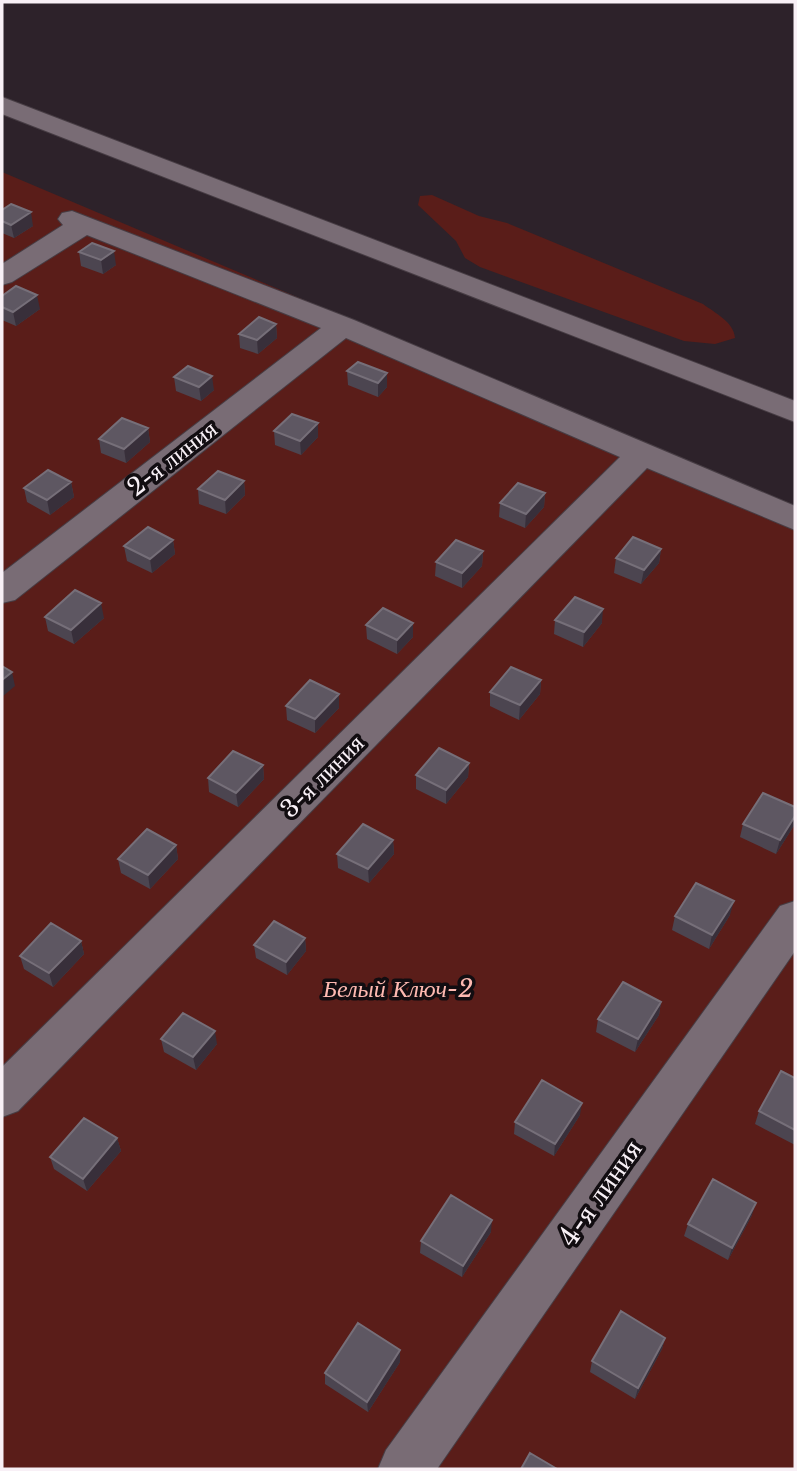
<svg xmlns="http://www.w3.org/2000/svg" width="797" height="1471" font-family="'Libre Baskerville',serif">
<style>
.green{fill:#5a1d19}
.lines{fill:none;stroke-linecap:round;stroke-linejoin:round}
.minor-casing{stroke:#473d44;stroke-width:2}
.minor{fill:#796c75;fill-rule:evenodd}
.wall{fill:#4c4550}
.shaded-wall{fill:#382f3a}
.building{fill:#5e5762;stroke:#766f79;stroke-width:2}
.labels{text-anchor:middle;dominant-baseline:central;stroke-width:7;stroke-linejoin:round;paint-order:stroke}
.street-label{font-size:24px;fill:#f8f0f6;stroke:#120d11}
.park-label{font-size:24px;font-style:italic;fill:#feb9b1;stroke:#120d11}
.near-street-label{font-size:28px;fill:#f8f0f6;stroke:#120d11}
</style>
<rect width="100%" height="100%" fill="#2d222a"/>
<path class="green" d="M2 172 795 508V1469H2Z
M432 195 479 216 507 223 703 304C715 313 734 322 735 338L715 344 684 341 480 267 465 258 456 241 418 205 420 196Z"/>
<g class="lines">
<g class="minor-casing">
<path id="minor" d="M2 97 795 401V422L2 114Z
M72 211 354 320 795 506V530L647 468 18 1111 2 1117V1067L620 457 346 338 15 600 2 603V573L321 328 87 235 12 282 2 285V264L63 225 58 219 62 213Z
M795 901V951L437 1469H378L386 1450 780 906Z"/>
</g>
<use href="#minor" class="minor"/>
</g>
<path class="wall" d="M2 210 33 226 14 238 2 233Z
M79 252 116 265 103 274 81 266Z
M2 296 40 309 16 326 2 320Z
M276 324 277 338 258 354 240 348 239 334Z
M347 371 387 387 378 397 348 385Z
M174 377 214 390 201 401 176 391Z
M318 423V437L301 455 275 445 274 431Z
M148 428 150 442 126 463 101 453 99 439Z
M244 481 245 495 226 514 199 504 198 489Z
M71 482 74 497 50 515 27 502 24 488Z
M545 493 544 507 525 528 499 517 500 503Z
M173 540 175 554 152 573 127 561 124 546Z
M661 549 659 563 641 584 614 573 616 558Z
M483 551 482 566 462 588 435 576 436 562Z
M45 617 104 618 74 644 48 631Z
M555 620 602 623 583 647 554 634Z
M413 623V637L397 654 367 639 366 625Z
M541 680 540 694 519 720 490 706V692Z
M339 694V708L315 733 287 720 286 706Z
M469 763 468 777 446 804 416 789V775Z
M263 765 264 779 238 807 209 792 208 778Z
M795 807V824L776 854 740 837 743 824Z
M393 840 394 854 369 883 338 868 337 854Z
M176 845 178 859 150 889 121 873 118 859Z
M730 915 709 949 672 930 675 916Z
M305 938 306 951 287 975 256 958 254 945Z
M81 941 84 954 53 987 24 969 20 956Z
M661 1002 659 1015 635 1052 596 1032 598 1019Z
M161 1039 217 1044 196 1070 164 1052Z
M795 1078V1145L755 1124 759 1111Z
M580 1115 554 1156 514 1134 515 1122Z
M117 1138 121 1151 87 1191 54 1169 50 1157Z
M752 1215 728 1260 684 1236 688 1224Z
M491 1232 462 1277 420 1253 421 1241Z
M665 1338 662 1349 635 1399 590 1372 592 1361Z
M400 1362 368 1412 325 1384V1373Z"/>
<path class="shaded-wall" d="M31 212 33 226 14 238 11 225Z
M114 251 116 265 103 274 101 260Z
M37 295 40 309 16 326 13 312Z
M276 324 277 338 258 354 257 340Z
M387 373V387L378 397V383Z
M212 376 214 390 201 401 199 387Z
M318 423V437L301 455 300 441Z
M148 428 150 442 126 463 124 449Z
M244 481 245 495 226 514 225 500Z
M71 482 74 497 50 515 47 500Z
M545 493 544 507 525 528 526 514Z
M173 540 175 554 152 573 150 559Z
M661 549 659 563 641 584 644 570Z
M483 551 482 566 462 588V573Z
M101 603 104 618 74 644 71 630Z
M603 609 602 623 583 647 584 632Z
M413 623V637L397 654V640Z
M12 672 15 686 2 697V680Z
M541 680 540 694 519 720 520 705Z
M339 694V708L315 733V719Z
M469 763 468 777 446 804V790Z
M263 765 264 779 238 807 236 793Z
M795 816V824L776 854 780 840Z
M393 840 394 854 369 883 368 869Z
M176 845 178 859 150 889 148 875Z
M734 901 730 915 709 949 712 935Z
M305 938 306 951 287 975 286 962Z
M81 941 84 954 53 987 49 973Z
M661 1002 659 1015 635 1052 638 1039Z
M215 1031 217 1044 196 1070 193 1057Z
M582 1103 580 1115 554 1156 555 1144Z
M117 1138 121 1151 87 1191 83 1179Z
M756 1203 752 1215 728 1260 732 1248Z
M492 1220 491 1232 462 1277 463 1266Z
M665 1338 662 1349 635 1399 638 1388Z
M400 1350V1362L368 1412 367 1402Z"/>
<path class="building" d="M11 204 31 212 11 225 2 221V210Z
M92 243 114 251 101 260 79 252Z
M16 286 37 295 13 312 2 307V296Z
M259 317 276 324 257 340 239 334Z
M358 362 387 373 378 383 347 371Z
M188 366 212 376 199 387 174 377Z
M292 414 318 423 300 441 274 431Z
M122 418 148 428 124 449 99 439Z
M48 470 71 482 47 500 24 488Z
M218 471 244 481 225 500 198 489Z
M518 483 545 493 526 514 500 503Z
M148 527 173 540 150 559 124 546Z
M633 537 661 549 644 570 616 558Z
M456 540 483 551 462 573 436 562Z
M75 590 101 603 71 630 45 617Z
M575 597 603 609 584 632 555 620Z
M383 608 413 623 397 640 366 625Z
M2 666 12 672 2 680Z
M511 667 541 680 520 705 490 692Z
M310 680 339 694 315 719 286 706Z
M439 748 469 763 446 790 416 775Z
M233 751 263 765 236 793 208 778Z
M763 793 795 807V816L780 840 743 824Z
M363 824 393 840 368 869 337 854Z
M147 829 176 845 148 875 118 859Z
M696 883 734 901 712 935 675 916Z
M274 921 305 938 286 962 254 945Z
M51 923 81 941 49 973 20 956Z
M623 982 661 1002 638 1039 598 1019Z
M183 1013 215 1031 193 1057 161 1039Z
M781 1071 795 1078V1130L759 1111Z
M542 1080 582 1103 555 1144 515 1122Z
M84 1118 117 1138 83 1179 50 1157Z
M713 1179 756 1203 732 1248 688 1224Z
M451 1195 492 1220 463 1266 421 1241Z
M621 1311 665 1338 638 1388 592 1361Z
M358 1323 400 1350 367 1402 325 1373Z
M530 1453 557 1469H521Z"/>
<g class="labels">
<g class="street-label">
<text transform="translate(172 458) rotate(-38)">2-я линия</text>
<text transform="translate(322 776) rotate(-45)">3-я линия</text>
</g>
<g class="park-label">
<text x="398" y="988">Белый Ключ-2</text>
</g>
<g class="near-street-label">
<text transform="translate(600 1193) rotate(-55)">4-я линия</text>
</g>
</g>
<rect width="797" height="1471" fill="none" stroke="#f8f0f6" stroke-width="7"/>
</svg>
